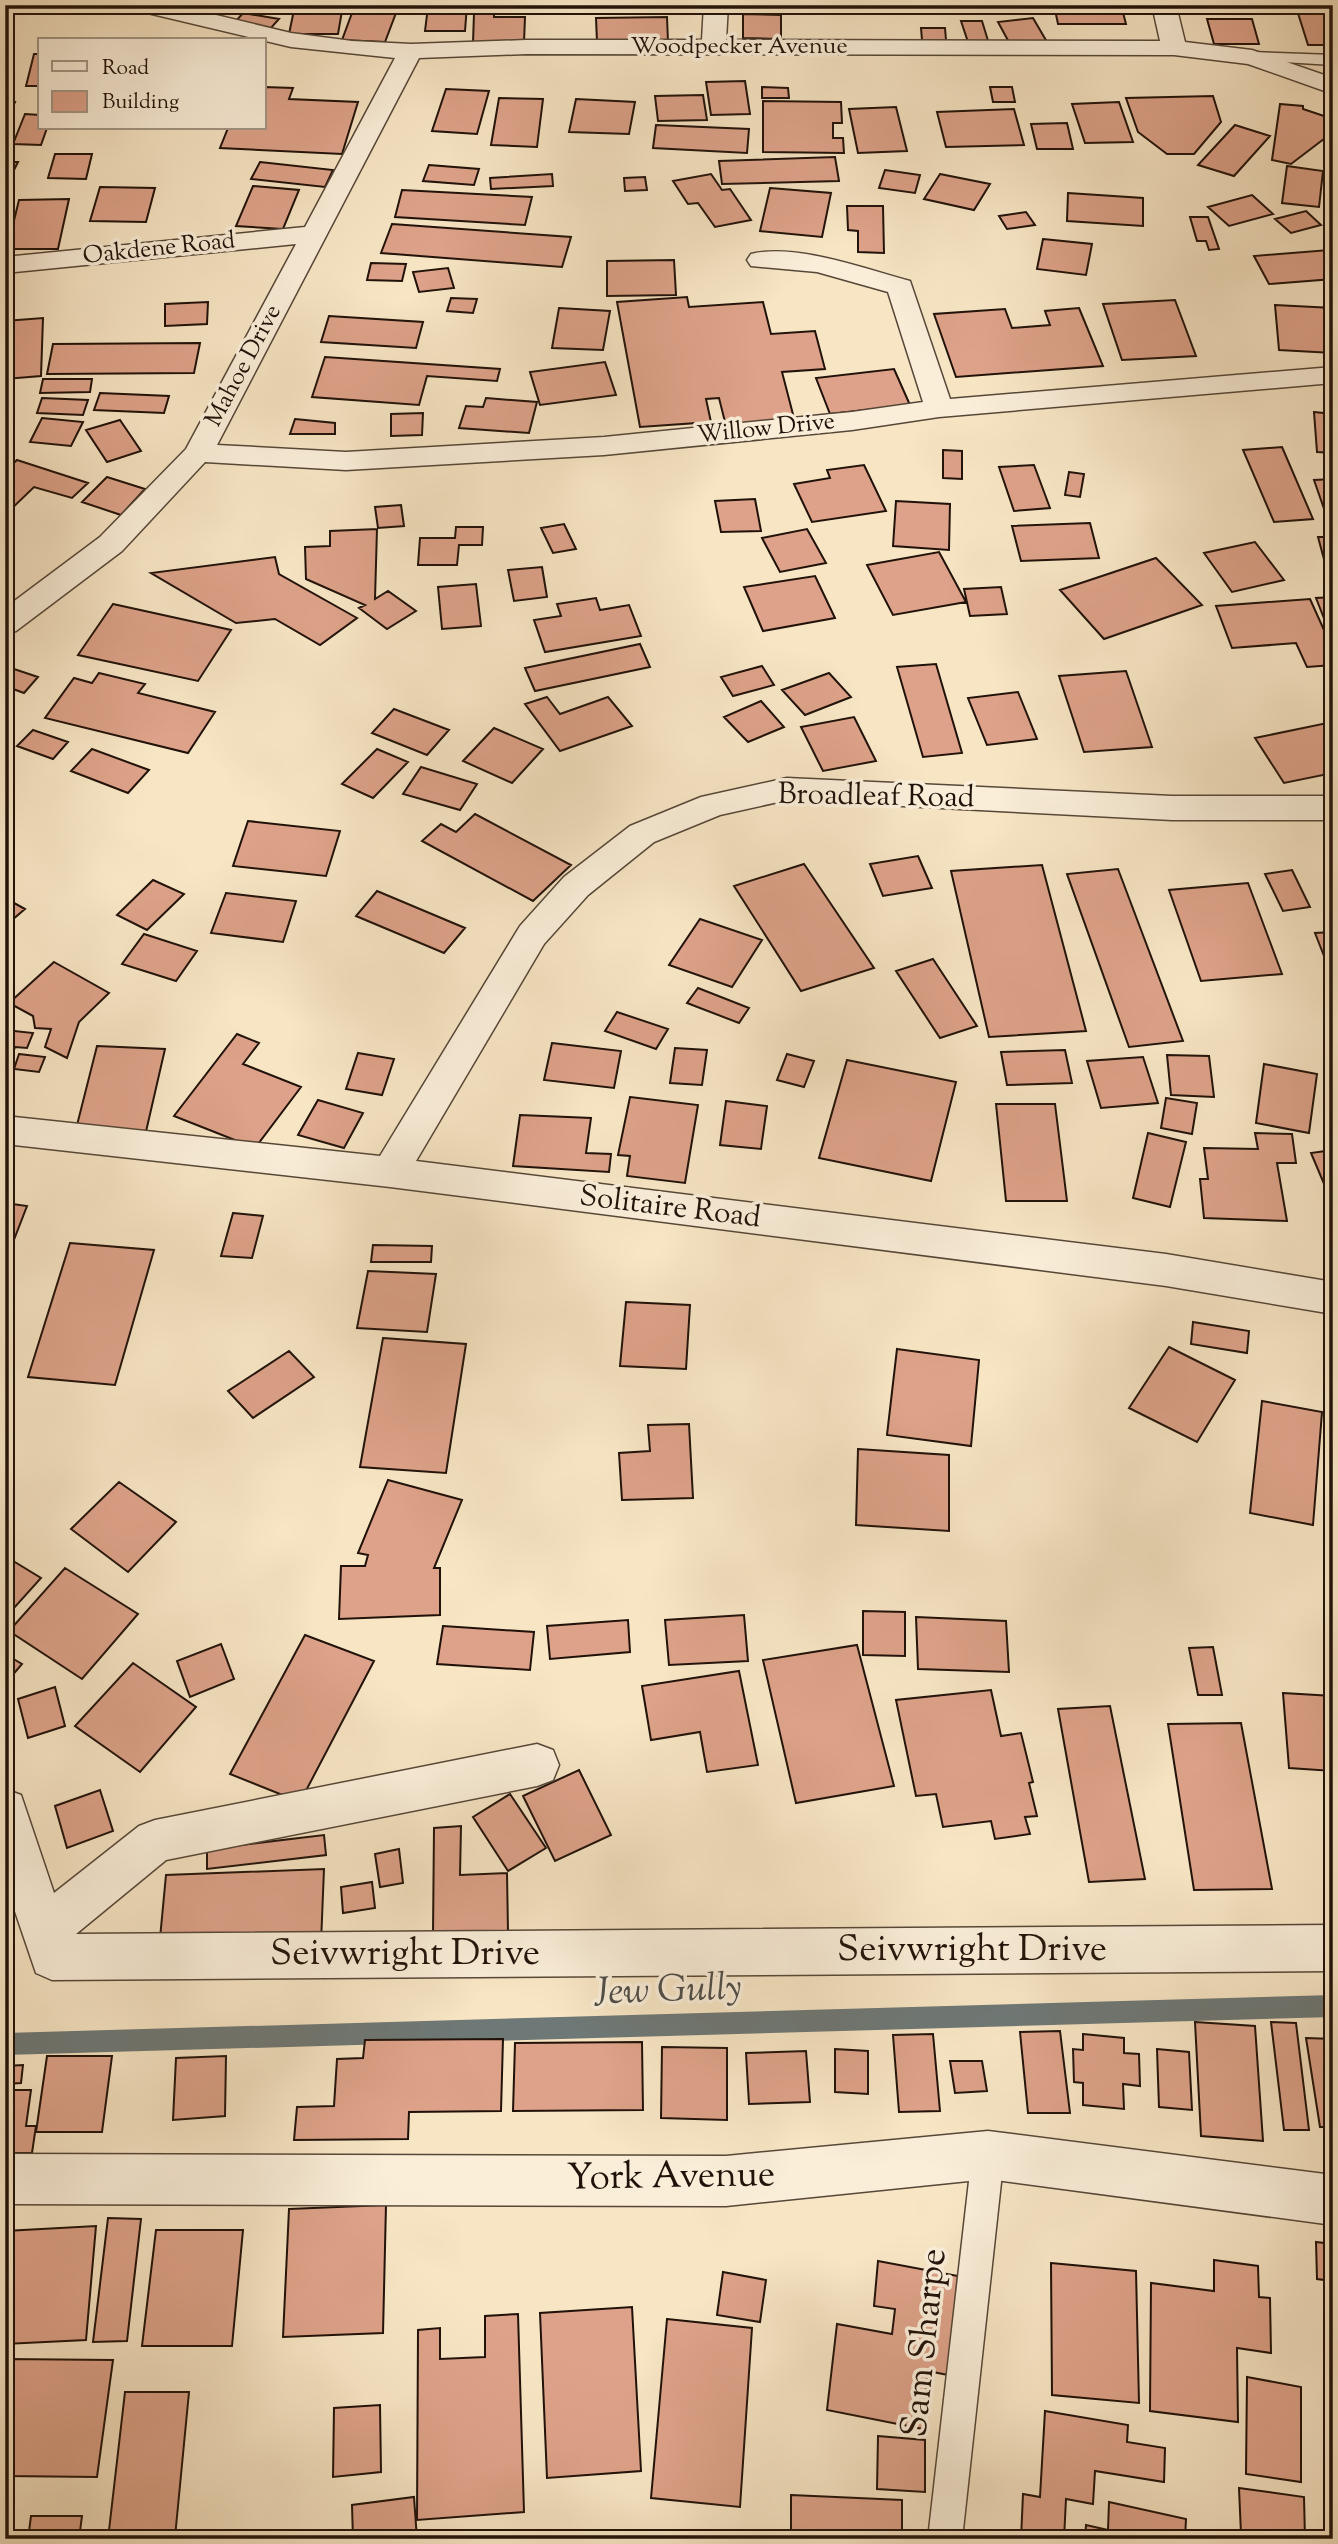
<svg xmlns="http://www.w3.org/2000/svg" width="1338" height="2544" font-family="'Sorts Mill Goudy',serif">
<style>
.lines{fill:none;stroke-linecap:round;stroke-linejoin:round}
.stream{fill:#6e7876;fill-rule:evenodd}
.building{fill:#dda289;stroke:#211209;stroke-width:2}
.service-casing{stroke:#564738;stroke-width:3}
.minor-casing{stroke:#564738;stroke-width:3}
.service{fill:#faeed9;fill-rule:evenodd}
.minor{fill:#faeed9;fill-rule:evenodd}
.labels{text-anchor:middle;dominant-baseline:central;stroke-width:7;stroke-linejoin:round;paint-order:stroke}
.far-street-label{font-size:24px;fill:#211209;stroke:#faeed9}
.street-label{font-size:30px;fill:#211209;stroke:#faeed9}
.near-street-label{font-size:37px;fill:#211209;stroke:#faeed9}
.near-water-label{font-size:38px;font-style:italic;fill:#4e4e49;stroke:#faeed9}
</style>
<rect width="100%" height="100%" fill="#f7e5c4"/>
<filter id="stains"><feTurbulence type="fractalNoise" baseFrequency=".00286" numOctaves="4"/><feColorMatrix values="0 0 0 0 .2 0 0 0 0 .09 0 0 0 0 .02 0 0 0 .5 -.17"/></filter>
<radialGradient id="worn" r=".72"><stop offset=".6" stop-color="#630" stop-opacity="0"/><stop offset="1" stop-color="#630" stop-opacity=".3"/></radialGradient>
<g class="lines">
<path class="stream" d="M1333 1995V2017L5 2055V2033Z"/>
</g>
<path class="building" d="M250 5H285L282 12 248 11Z
M295 5H343L338 34H289Z
M355 5H399L385 42 342 40Z
M448 5H467L465 31H425L428 7Z
M609 5H668V11L608 9Z
M773 5H849L850 10H774Z
M1054 5H1121L1126 24H1058Z
M1297 10H1333V45H1308Z
M243 13 279 19 270 29 235 22Z
M474 13H494V17H525L524 42 473 43Z
M743 14 781 15V39L743 38Z
M667 17 668 42H597L596 18Z
M1033 18 1047 42 1011 46 998 22Z
M1207 19H1252L1259 44H1214Z
M961 21H982L989 44 969 45Z
M921 28H945L946 40H922Z
M34 54H40V86H26Z
M745 81 750 114 711 115 706 82Z
M264 87 293 88 289 99 358 102 342 154 220 148 228 128H264Z
M762 87 788 88 789 98H762Z
M990 87H1012L1015 102H993Z
M446 89 489 91 477 134 432 131Z
M703 95 707 120 658 121 655 96Z
M1213 96 1221 122 1194 154H1167L1138 132 1126 98Z
M499 98 543 99 537 147 491 145Z
M576 99 635 102 629 134 569 132Z
M763 101 841 102 842 123H833V138H843L844 153 763 152Z
M5 102H15L5 125Z
M1119 102 1133 142 1085 143 1072 104Z
M1280 104 1303 106V109L1333 119V132L1291 164 1272 160Z
M896 107 907 151 858 153 849 109Z
M1014 109 1024 145 946 147 937 112Z
M25 114 40 115V128H47L41 145 13 144Z
M1067 123 1073 149H1037L1031 124Z
M656 125 749 129 747 153 653 148Z
M1235 125 1270 136 1234 176 1198 165Z
M55 154H92L86 179 48 178Z
M835 157 839 181 722 184 719 161Z
M5 162H18L10 178H5Z
M260 162 333 170 325 187 251 179Z
M429 165 479 169 474 185 423 181Z
M1287 166 1323 171 1319 207 1282 203Z
M885 170 920 175 915 193 879 188Z
M552 174 553 186 491 189 490 178Z
M711 174 722 190 730 189 751 220 715 227 698 203 688 204 673 181Z
M940 174 990 184 974 210 924 199Z
M645 177 647 190 625 191 624 178Z
M253 186 299 190 283 229 236 226Z
M100 187 155 188 146 222 90 221Z
M770 188 831 193 822 237 760 231Z
M402 190 532 197 525 225 395 217Z
M1068 193 1143 198V226L1067 221Z
M1252 195 1273 214 1229 226 1208 207Z
M69 199 58 249H7L19 200Z
M847 206H883L884 253 858 252V231L848 230Z
M1306 211 1321 225 1291 233 1275 219Z
M1026 212 1035 225 1007 229 999 216Z
M1190 217H1208L1219 249 1209 250 1206 241H1197Z
M392 224 571 237 562 267 381 253Z
M1043 239 1092 244 1086 275 1037 269Z
M1329 250 1333 256V279L1269 284 1254 256Z
M674 260 676 295 607 296V261Z
M371 263 406 264 402 281 367 280Z
M448 268 454 288 419 292 413 272Z
M687 297 689 307 763 302 771 334 815 331 825 369 782 372 795 422 726 426 719 398 706 399 711 422 640 427 617 302Z
M451 298 477 299 473 313 447 311Z
M1175 300 1196 356 1122 360 1103 304Z
M208 302 207 324 165 326V304Z
M1275 305 1333 308V353L1279 350Z
M559 308 610 311 603 350 552 348Z
M1079 308 1103 366 956 377 934 314 1005 309 1012 328 1050 325 1045 311Z
M329 316 423 322 416 348 321 342Z
M43 318 41 376 5 379V321Z
M200 343 194 373 47 374 53 344Z
M325 357 500 369 497 381 427 376 419 405 312 397Z
M605 362 616 395 540 405 530 372Z
M894 369 910 405 830 414 816 378Z
M43 379H92L90 392 40 393Z
M100 393 169 396 164 413 94 410Z
M42 398 88 400 83 415 37 413Z
M486 398 537 402 529 433 459 428 466 406 483 407Z
M1314 412 1333 414V453L1317 452Z
M423 413 422 435 391 436V414Z
M42 418 83 422 71 446 30 442Z
M295 419 335 423V434H290Z
M120 420 141 451 107 462 86 430Z
M1282 447 1313 519 1274 522 1243 450Z
M943 450 962 451V479L943 478Z
M17 460 88 483 72 498 34 487 5 515V471Z
M864 465 886 511 812 522 794 484 830 478 827 470Z
M1034 465 1050 508 1014 511 999 467Z
M1069 472 1084 474 1080 497 1065 495Z
M107 477 145 489 121 515 82 502Z
M1333 479V526H1330L1314 480Z
M755 499 761 531 721 532 715 501Z
M896 501 950 504 949 550 893 546Z
M401 505 404 526 378 528 375 507Z
M1090 523 1099 558 1021 561 1012 526Z
M564 524 576 549 553 553 541 528Z
M456 527H483L482 545H459L457 565H418L420 538H455Z
M377 529 375 599 388 591 416 611 387 629 359 608 365 605 306 579 305 547 330 546V531Z
M807 529 826 563 780 572 762 538Z
M1318 537H1333V578H1329Z
M1255 542 1284 580 1232 592 1204 553Z
M939 552 966 602 893 615 867 565Z
M275 557 279 574 357 618 320 645 275 619 236 623 151 573Z
M1156 558 1202 605 1104 639 1060 590Z
M542 567 547 597 514 601 508 570Z
M815 576 835 618 763 631 744 587Z
M476 584 481 626 442 629 438 587Z
M1001 587 1007 614 970 616 964 589Z
M1333 597V626H1327L1316 598Z
M596 598 600 610 629 605 641 636 545 652 534 620 561 616 557 604Z
M1310 599 1333 650V665L1307 667 1296 643 1232 648 1216 606Z
M113 604 231 630 198 681 78 655Z
M640 644 650 667 535 691 525 668Z
M936 664 962 753 923 757 897 667Z
M5 666 38 677 24 693 5 686Z
M762 666 774 685 733 696 721 677Z
M1126 671 1152 747 1084 752 1059 676Z
M99 673 145 684 138 693 215 712 188 753 45 718 74 678 92 683Z
M829 673 851 697 805 715 782 690Z
M1018 692 1037 739 987 745 968 698Z
M547 697 560 714 608 697 632 726 560 751 525 704Z
M761 701 784 727 748 742 724 717Z
M394 709 449 730 427 755 372 733Z
M854 717 876 761 823 771 801 727Z
M1327 723 1333 732V773L1284 783 1255 738Z
M494 728 543 749 512 783 463 761Z
M33 730 68 742 53 759 17 746Z
M92 749 149 770 128 793 71 771Z
M377 749 408 762 373 798 342 784Z
M421 767 477 784 460 810 403 794Z
M475 814 571 865 533 901 422 841 441 824 456 832Z
M248 821 340 831 326 876 233 866Z
M918 856 932 888 883 896 870 864Z
M804 864 874 968 801 991 734 886Z
M1042 865 1086 1031 989 1037 951 871Z
M1118 869 1183 1041 1129 1047 1067 874Z
M1292 870 1310 907 1283 911 1265 874Z
M153 880 184 894 147 930 117 915Z
M1248 883 1282 974 1201 981 1169 890Z
M377 891 465 928 444 953 356 916Z
M226 893 296 901 283 942 211 933Z
M5 898 25 909 5 926Z
M700 919 762 940 732 987 669 965Z
M1333 932V979L1315 933Z
M144 934 197 951 176 981 122 964Z
M933 959 977 1026 940 1038 896 971Z
M54 962 109 993 79 1022 67 1058 45 1047 51 1029 35 1028 33 1016 9 1003Z
M698 988 749 1008 739 1023 687 1003Z
M617 1012 668 1029 656 1049 605 1031Z
M5 1030 33 1033 27 1048 15 1047 9 1064H5Z
M237 1034 259 1043 243 1064 301 1087 255 1148 174 1116Z
M552 1043 621 1051 614 1088 544 1080Z
M97 1046 165 1049 145 1136 75 1133Z
M675 1048 707 1050 702 1085 670 1083Z
M1065 1050 1072 1083 1007 1085 1001 1052Z
M358 1053 394 1059 382 1095 346 1089Z
M19 1054 45 1057 39 1072 14 1069Z
M787 1054 814 1061 804 1087 777 1080Z
M1167 1055 1209 1056 1214 1097 1171 1095Z
M1143 1057 1158 1103 1101 1108 1087 1061Z
M847 1060 956 1082 931 1181 819 1158Z
M1264 1064 1317 1074 1309 1133 1256 1123Z
M630 1097 698 1105 685 1183 627 1176 630 1156 618 1155Z
M1166 1098 1197 1103 1192 1134 1161 1128Z
M318 1100 363 1113 344 1148 298 1135Z
M726 1101 767 1106 761 1149 720 1145Z
M996 1104H1055L1067 1201H1006Z
M520 1115 591 1118 586 1153 611 1154 609 1172 513 1166Z
M1148 1133 1186 1142 1170 1207 1133 1198Z
M1255 1133 1292 1134 1296 1163H1277L1287 1221 1204 1218 1200 1179H1208L1204 1148 1258 1149Z
M1333 1150V1205L1311 1153Z
M5 1203 27 1206 5 1263Z
M233 1213 263 1216 252 1258 221 1256Z
M70 1243 154 1250 115 1385 28 1377Z
M373 1245 432 1246 431 1262H371Z
M368 1271 436 1274 427 1332 357 1328Z
M626 1302 690 1305 686 1369 620 1366Z
M1193 1322 1249 1331 1247 1353 1191 1344Z
M383 1338 466 1344 446 1473 360 1467Z
M1169 1347 1235 1380 1197 1442 1129 1408Z
M897 1349 979 1360 971 1446 887 1435Z
M289 1351 314 1377 253 1418 228 1391Z
M1262 1401 1322 1412 1313 1525 1250 1513Z
M689 1424 693 1498 622 1500 619 1453 650 1451 648 1425Z
M858 1449 949 1455V1531L856 1525Z
M388 1480 462 1500 434 1568H440V1615L339 1619 341 1566H365L368 1555 358 1553Z
M119 1482 176 1522 128 1572 71 1529Z
M1328 1523 1333 1524V1618H1331Z
M5 1556 41 1578 5 1618Z
M65 1568 138 1614 82 1679 9 1631Z
M863 1611 905 1612V1656L863 1655Z
M744 1615 748 1661 669 1665 665 1620Z
M916 1617 1006 1621 1009 1672 918 1669Z
M628 1620 630 1652 550 1659 547 1626Z
M443 1626 534 1632 530 1670 437 1664Z
M305 1635 374 1661 300 1802 230 1774Z
M221 1644 234 1679 190 1697 177 1661Z
M857 1645 894 1786 796 1803 763 1660Z
M1213 1647 1222 1695H1198L1189 1648Z
M5 1654 22 1664 5 1684Z
M133 1663 196 1707 140 1772 75 1726Z
M739 1671 758 1765 707 1772 700 1732 651 1740 642 1686Z
M55 1687 65 1726 28 1738 18 1699Z
M991 1690 1001 1736 1021 1733 1033 1782 1029 1783 1037 1816 1025 1817 1030 1834 995 1839 991 1821 943 1827 936 1794 916 1796 896 1700Z
M1283 1693 1333 1696V1771L1289 1768Z
M1110 1706 1145 1879 1089 1882 1058 1709Z
M1241 1723 1272 1889 1194 1890 1168 1724Z
M579 1770 611 1835 555 1861 523 1796Z
M100 1790 113 1831 67 1848 55 1806Z
M510 1794 546 1848 508 1871 473 1817Z
M461 1826 460 1875 507 1873 508 1931 433 1934 434 1828Z
M324 1835 326 1855 207 1869V1849Z
M399 1849 403 1883 380 1887 375 1854Z
M324 1869 321 1943 159 1949 166 1875Z
M372 1882 375 1908 343 1913 341 1887Z
M1195 2022 1255 2026 1263 2141 1201 2136Z
M1271 2022 1296 2023 1309 2130H1284Z
M1060 2031 1070 2113H1028L1020 2032Z
M933 2034 940 2111 899 2112 893 2035Z
M1083 2034 1124 2038V2053L1139 2054 1140 2086 1123 2084 1124 2109 1083 2105V2083L1074 2082 1073 2049 1083 2050Z
M1306 2038 1333 2039V2127H1320Z
M503 2039 501 2111 409 2112 408 2139 294 2140 297 2107 334 2106 337 2059 363 2058 365 2040Z
M642 2042 643 2110 513 2111 515 2043Z
M662 2047 727 2048V2120L661 2118Z
M835 2049 868 2051V2094L835 2092Z
M1157 2049 1189 2052 1192 2110 1159 2107Z
M806 2051 810 2102 749 2104 746 2053Z
M47 2056H112L102 2132H36Z
M226 2056 225 2116 173 2120 176 2058Z
M950 2061H982L987 2091 955 2093Z
M23 2065 21 2083 5 2084V2066Z
M5 2090H31L26 2126H36L32 2153H5Z
M386 2205 383 2333 283 2337 289 2209Z
M108 2218 141 2219 127 2341 93 2342Z
M96 2226 86 2340 5 2344V2231Z
M156 2230H243L232 2346H142Z
M1316 2242 1333 2244V2281L1317 2279Z
M1214 2260 1258 2266 1259 2297 1270 2298 1271 2353 1237 2348 1238 2422 1150 2411 1151 2283 1214 2291Z
M878 2261 958 2276 948 2375 928 2371 923 2429 827 2410 837 2324 892 2334 895 2309 874 2306Z
M1051 2263 1136 2271 1139 2403 1052 2395Z
M723 2272 766 2280 760 2322 717 2315Z
M632 2307 641 2471 547 2478 540 2313Z
M518 2314 524 2512 417 2520 418 2330 440 2328V2359L485 2357V2316Z
M667 2319 752 2328 740 2507 651 2498Z
M5 2359 113 2360 97 2477 5 2476Z
M1247 2377 1301 2387V2482L1246 2474Z
M125 2392H189L175 2537 108 2539Z
M380 2405 381 2472 333 2477 334 2408Z
M1045 2411 1128 2425 1127 2442 1165 2448 1164 2482 1095 2471 1093 2504 1066 2499 1064 2539H1021L1023 2494 1040 2497Z
M878 2436 925 2440V2492L877 2489Z
M1239 2488 1304 2497 1305 2539H1275L1241 2534Z
M791 2495 902 2500V2539H791Z
M414 2497 417 2539H353L352 2505Z
M1109 2502 1186 2519 1185 2539H1085L1086 2525 1108 2530Z
M31 2516H82L79 2539H28Z"/>
<g class="lines">
<g class="service-casing">
<path id="service" d="M1252 52 1333 55V65L1247 60 1244 57 1247 54Z
M988 2139 999 2144 1004 2155 962 2539H928L972 2155 977 2144Z"/>
</g>
<g class="minor-casing">
<path id="minor" d="M131 5H174L291 33 352 41 411 44 526 40H702L704 5H728L726 40 1160 41 1152 5H1176L1185 42 1252 50 1333 78V94L1248 64 1174 55 526 54 419 58 217 445 346 452 604 437 852 412 923 402 888 292 817 272 751 266 747 260 751 254C796 243 865 269 910 281L950 399 1333 367V383L939 417 852 430 604 455 346 470 205 462 122 551 16 631 5 634V608L100 537 186 449 296 244 5 273V257L305 227 395 58 291 47 135 10Z
M787 778 1172 796H1333V820H1172L787 800 720 815 654 842 588 895 544 944 416 1161 1166 1254 1333 1282V1314L1166 1286 390 1187 5 1144V1116L380 1156 520 926 564 877 630 826 701 797Z
M537 1744 553 1750 559 1765 553 1780 537 1786 166 1860 76 1934 1333 1925V1971L52 1980 36 1973 5 1882V1789L21 1795 54 1893 139 1826 155 1820Z
M988 2131 1333 2175V2225L988 2179 726 2206 5 2204V2154L726 2156Z"/>
</g>
<use href="#service" class="service"/>
<use href="#minor" class="minor"/>
</g>
<g class="labels">
<g class="far-street-label">
<text x="739" y="47">Woodpecker Avenue</text>
<text transform="translate(159 249) rotate(-6)">Oakdene Road</text>
<text transform="translate(244 366) rotate(-62)">Mahoe Drive</text>
<text transform="translate(766 429) rotate(-6)">Willow Drive</text>
</g>
<g class="street-label">
<text transform="translate(876 797) rotate(1)">Broadleaf Road</text>
<text transform="translate(670 1208) rotate(7)">Solitaire Road</text>
</g>
<g class="near-street-label">
<text x="972" y="1951">Seivwright Drive</text>
<text x="405" y="1955">Seivwright Drive</text>
<text transform="translate(671 2178) rotate(-1)">York Avenue</text>
<text transform="translate(926 2343) rotate(-84)">Sam Sharpe</text>
</g>
<g class="near-water-label">
<text transform="translate(668 1992) rotate(-2)">Jew Gully</text>
</g>
</g>
<rect width="1338" height="2544" fill="none" stroke="#f7e5c4" stroke-width="28"/>
<rect x="7" y="7" width="1324" height="2530" fill="none" stroke="#211209" stroke-width="3.5"/>
<rect x="14" y="14" width="1310" height="2516" fill="none" stroke="#211209" stroke-width="2"/>
<rect x="38" y="38" width="228" height="91" fill="#faeed9" stroke="#a39686" stroke-width="2"/>
<rect x="52" y="61" width="35" height="10" fill="#faeed9" stroke="#a39686" stroke-width="2"/>
<text x="102" y="74" font-size="21" fill="#211209">Road</text>
<rect x="52" y="91" width="35" height="21" fill="#dda289" stroke="#a39686" stroke-width="2"/>
<text x="102" y="108" font-size="21" fill="#211209">Building</text>
<rect width="100%" height="100%" filter="url(#stains)"/>
<rect width="100%" height="100%" fill="url(#worn)"/>
</svg>
